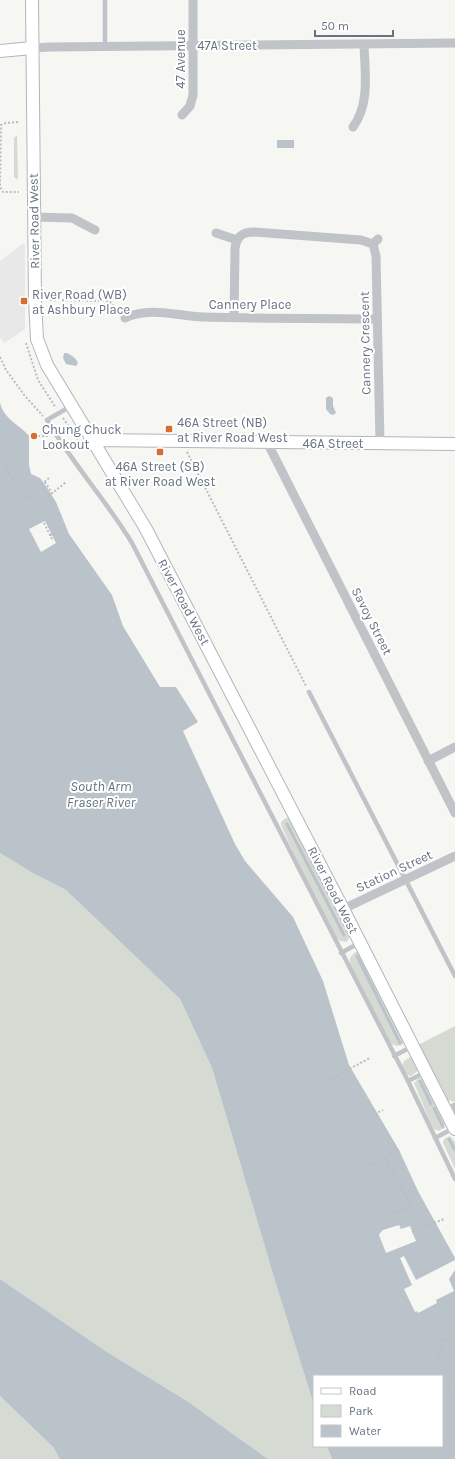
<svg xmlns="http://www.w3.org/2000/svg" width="455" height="1459" font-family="Karla,sans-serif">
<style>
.built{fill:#e7e8e7}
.green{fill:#d5dbd3}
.water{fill:#bac3c9}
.pier{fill:#f6f6f3}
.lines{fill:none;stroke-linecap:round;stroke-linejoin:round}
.stream{stroke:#bac3c9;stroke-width:3}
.secondary-casing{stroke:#b2b6bc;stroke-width:14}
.path{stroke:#babcbf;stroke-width:2;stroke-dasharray:2 2;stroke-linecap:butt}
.lane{stroke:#c0c3c7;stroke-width:4.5}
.street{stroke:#c0c3c7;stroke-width:9}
.secondary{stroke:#fff;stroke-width:12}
.poi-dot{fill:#d86c32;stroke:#fff;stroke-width:1.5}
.labels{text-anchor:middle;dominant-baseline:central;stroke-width:4;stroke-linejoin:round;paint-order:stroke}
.street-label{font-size:13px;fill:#677383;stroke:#fff}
.poi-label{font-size:13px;fill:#677383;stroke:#fff;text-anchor:start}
.water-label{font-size:14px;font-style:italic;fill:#63747f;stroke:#fff}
</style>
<rect width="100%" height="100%" fill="#f6f6f3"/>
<path class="built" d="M22 244H25V329L4 343 0 337V261Z"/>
<path class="green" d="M17 135 18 180 14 177V138Z
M286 818 290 819 350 935 347 942 340 941 336 937 293 852 281 825V822Z
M0 853 31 872 66 890 180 999 212 1068 275 1281 314 1405V1446H327L332 1459H268L187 1401 107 1352 0 1279Z
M355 952H359L404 1042 402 1045 397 1046 391 1044 350 963V958Z
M455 1026V1102L447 1100 418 1045Z
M410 1057 412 1058 418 1071 411 1076 407 1075 402 1066 404 1061Z
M419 1078 423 1079 445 1122 444 1127 439 1131 434 1129 431 1124 414 1083Z
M450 1136 455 1142V1169L443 1143 444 1139Z
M0 1396 54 1448 69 1459H0Z"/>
<path class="water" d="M277 140H294V148H277Z
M64 353C69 352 77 359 78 363L76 366 66 364 63 358Z
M329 396 333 398V406L336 413 333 415 330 414 326 409V398Z
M0 402C3 419 19 424 29 436V465L31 474 40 478 46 486 56 502 69 534 112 595 123 626 160 687H176L198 722 183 731 235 844 245 861 293 917 323 981 349 1065 399 1150 418 1191 455 1258V1459H332L327 1446H442V1376H314V1405L275 1281 212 1068 180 999 66 890 31 872 0 853Z
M0 1279 107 1352 187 1401 268 1459H60L54 1448 0 1396Z"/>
<path class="pier" d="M45 521 56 543 41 552 29 529Z
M399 1225 401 1229 410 1226 416 1241 386 1253 379 1235 380 1233 383 1230Z
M404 1256 416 1280 455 1260V1270L449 1279 454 1291 436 1300 437 1303 418 1313 417 1311 415 1312 404 1289 412 1285 400 1258Z"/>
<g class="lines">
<path class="stream" d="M287 824 344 935
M357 956 400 1043
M420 1081 431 1104
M434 1108 443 1127
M449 1139 455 1150"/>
<g class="secondary-casing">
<path id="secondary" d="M32 0 35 300 37 339 47 365 146 529 343 909 455 1129
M0 51 32 48
M91 440 455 444"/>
</g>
<path class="path" d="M18 122 6 123 1 125 0 187 3 192H19
M46 300 109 301 119 312
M26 343 38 380 56 408
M0 357 6 370 25 396 43 416
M63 418 81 444
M34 436H49
M187 452 306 686
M2 462 25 498 49 478
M45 482 52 493
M45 499 66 482
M44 523 53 541
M50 535 66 529
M325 1082 370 1058
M364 1119 383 1110
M385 1157 411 1206 392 1213
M366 1167 399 1150
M412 1232 444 1219
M439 1361 443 1340 448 1341 455 1337
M454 1385H455"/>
<path class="lane" d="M105 0V46
M71 406 47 420C72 463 106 500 132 543L408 1081 455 1179
M309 692 455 976
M341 953 359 943
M394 1056 411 1047
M408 1081 424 1073
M435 1138 454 1128"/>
<path class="street" d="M32 48 50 47 455 43
M182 115 190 106 193 95V0
M353 127C370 104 365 73 364 45
M34 217 72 218 95 230
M216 233 237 240
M378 239 373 244 376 256 380 443
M234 317 235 249C236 237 242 232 254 232L361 240 373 244
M125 318C150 306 176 316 203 317 261 319 319 318 377 319
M267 442 455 813
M428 761 455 747
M343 909 455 856
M446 1111 455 1107"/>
<use href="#secondary" class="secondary"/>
</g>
<g class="poi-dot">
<rect x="20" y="297" width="8" height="8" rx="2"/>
<rect x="165" y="425" width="8" height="8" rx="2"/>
<circle cx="34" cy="436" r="4"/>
<rect x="156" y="448" width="8" height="8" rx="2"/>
</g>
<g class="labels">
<g class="street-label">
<text x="227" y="45">47A Street</text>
<text transform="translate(180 59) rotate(-90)">47 Avenue</text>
<text transform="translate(34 221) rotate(-91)">River Road West</text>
<text x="250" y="304">Cannery Place</text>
<text transform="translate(365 343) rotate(-91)">Cannery Crescent</text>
<text x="333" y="443">46A Street</text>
<text transform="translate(184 602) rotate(62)">River Road West</text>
<text transform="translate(372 621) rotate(63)">Savoy Street</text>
<text transform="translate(394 871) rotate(-25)">Station Street</text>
<text transform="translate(333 890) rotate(63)">River Road West</text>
</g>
<g class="poi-label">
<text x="32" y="294">River Road (WB)<tspan x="32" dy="15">at Ashbury Place</tspan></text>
<text x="177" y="422">46A Street (NB)<tspan x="177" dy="15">at River Road West</tspan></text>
<text x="42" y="429">Chung Chuck<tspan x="42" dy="15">Lookout</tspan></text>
<text x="160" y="466" text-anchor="middle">46A Street (SB)<tspan x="160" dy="15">at River Road West</tspan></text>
</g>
<g class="water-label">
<text x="101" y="786">South Arm<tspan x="101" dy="16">Fraser River</tspan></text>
</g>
</g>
<rect x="313" y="1375" width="130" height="72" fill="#ffffff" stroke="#c2c7cd"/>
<rect x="321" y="1388" width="20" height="6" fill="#ffffff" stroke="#c2c7cd"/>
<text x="349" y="1395" font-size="12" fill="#677383">Road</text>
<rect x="321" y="1405" width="20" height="12" fill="#d5dbd3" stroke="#c2c7cd"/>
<text x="349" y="1415" font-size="12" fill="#677383">Park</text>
<rect x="321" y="1425" width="20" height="12" fill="#bac3c9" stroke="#c2c7cd"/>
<text x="349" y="1435" font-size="12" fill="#677383">Water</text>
<path d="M315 30v6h78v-6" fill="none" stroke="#677383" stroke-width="2"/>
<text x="321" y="30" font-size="12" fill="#677383" stroke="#ffffff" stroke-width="3" paint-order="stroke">50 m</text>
</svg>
